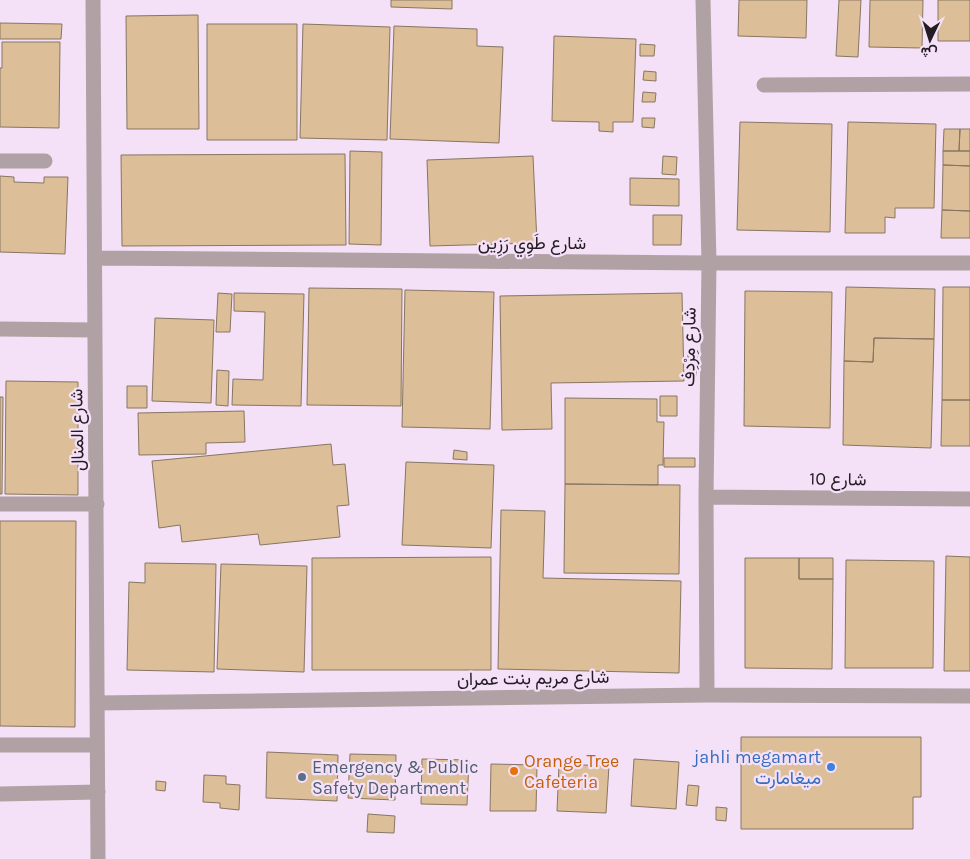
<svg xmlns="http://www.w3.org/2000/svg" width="970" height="859" font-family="Karla,Vazirmatn,sans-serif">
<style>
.building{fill:#dcbe99;stroke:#877661}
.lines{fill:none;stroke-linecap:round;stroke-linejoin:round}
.service{stroke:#afa1a4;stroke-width:15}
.minor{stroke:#afa1a4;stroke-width:15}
.shop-dot{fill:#3f7fe0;stroke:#f5e1f7;stroke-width:2}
.food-dot{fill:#e8710a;stroke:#f5e1f7;stroke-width:2}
.service-dot{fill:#5c6f8a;stroke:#f5e1f7;stroke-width:2}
.labels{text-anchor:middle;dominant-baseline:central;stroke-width:4.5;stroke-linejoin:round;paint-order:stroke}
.street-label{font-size:18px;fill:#231c24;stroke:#f5e1f7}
.shop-label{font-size:18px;fill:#366cbe;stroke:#f5e1f7;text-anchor:end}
.food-label{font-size:18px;fill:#c56008;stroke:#f5e1f7;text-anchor:start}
.service-label{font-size:18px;fill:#4e5e75;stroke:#f5e1f7;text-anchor:start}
</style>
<rect width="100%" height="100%" fill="#f5e1f7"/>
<path class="building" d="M391 0H452V9L391 7Z
M739 0H807L806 38 738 36Z
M839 0H861L858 57 836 56Z
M870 0H923L922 48 869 47Z
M938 0H970V41H938Z
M198 15 199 129H127L126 16Z
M0 23 62 24 61 39H0Z
M207 24H297V140H207Z
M303 24 390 27 387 140 300 138Z
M394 26 477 29V46L503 47 499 143 390 139Z
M554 36 636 39 633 122H613V132L599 131V122L552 121Z
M2 42H60L59 128 0 127V68H2Z
M640 44 655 45 654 56H640Z
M644 71 656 72V81L643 80Z
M643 92 656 93 655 102H642Z
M642 118H655L654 128 642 127Z
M740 122 832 124 830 232 737 230Z
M848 122 936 124 934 208H895V218L885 217V233H845Z
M944 129H960L959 151H943Z
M960 129H970V151H959Z
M350 151 382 152 381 245 349 244Z
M943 151H970V166L943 165Z
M345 154 346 245 122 246 121 155Z
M533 156 537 243 430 246 427 160Z
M663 156 677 157 676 175 662 174Z
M943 165 970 166V211L942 210Z
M0 176 14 177V182L44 183V177H68L65 254 0 252Z
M630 178 679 179V206L630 205Z
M942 210 970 211V238H941Z
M653 215H682L681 245H653Z
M846 287 935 289 934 339 874 338 873 362 844 361Z
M943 287H970V400H942Z
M309 288 402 289 401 406 307 405Z
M405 290 494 292 490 429 402 427Z
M745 291 832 292 830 428 744 426Z
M218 293 232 294 230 332H216Z
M234 293 304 294 301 406 232 405 233 379 263 380 265 312 234 311Z
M682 293 684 381 551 383 552 429 502 430 500 296Z
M155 318 214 320 211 403 152 401Z
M874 338 934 339 931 448 843 445 844 361 873 362Z
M688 354H697L696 376H687Z
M217 370 229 371 228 406 216 405Z
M6 381 78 382V495L5 494Z
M127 386H147V408H127Z
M660 396H677V416H660Z
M0 397H3L2 494H0Z
M565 398 657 399V422H664L663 465H658V485L565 484Z
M942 400H970V446H941Z
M244 411 245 442 206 443V454L139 455 138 413Z
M331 444 333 465 345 464 349 505 337 506 340 537 260 545 258 534 182 542 180 525 159 528 152 461Z
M454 450 467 452V460L453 459Z
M664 458H695V467H664Z
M406 462 494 465 491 548 402 545Z
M565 484 680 485 679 574 564 573Z
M501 510 545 511 543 578 681 581 679 673 498 669Z
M0 521H76L75 727 0 726Z
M946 556 970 557V671H944Z
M491 557V670H312V558Z
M745 558H799V579H833L832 669 745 668Z
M799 558H833V579H799Z
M846 560 934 561 933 668H845Z
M145 563 216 564 214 672 127 670 129 582 145 583Z
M221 564 307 566 304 672 217 669Z
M741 737H921V797H913V829H741Z
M267 752 338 755 337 801 266 798Z
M350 754 396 755 395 800 348 798Z
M422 759 469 760 467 805 421 804Z
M634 759 679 762 676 809 631 806Z
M491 764 537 765 536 811H490Z
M559 764 609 766 606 813 557 811Z
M204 775 226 776V784L240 785 239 810 220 808V803L203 802Z
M156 781 166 782 165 791 156 790Z
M688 785 699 786 697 806 686 805Z
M716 807 727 808 726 821 716 820Z
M368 814 395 816 394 833 367 832Z"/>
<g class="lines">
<path class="service" d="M0 794 98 792"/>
<path class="minor" d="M93 0 98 859
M703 0 709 263 706 497 707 695
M764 85 970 84
M0 161H45
M95 258 709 263H970
M0 329 94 330
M706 497 970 499
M0 504H97
M97 703 707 695 970 696
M0 745H97"/>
</g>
<circle class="shop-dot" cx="831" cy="767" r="5"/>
<circle class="food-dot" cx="514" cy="771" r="5"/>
<circle class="service-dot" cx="302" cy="777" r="5"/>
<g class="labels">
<g class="street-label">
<text x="532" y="243">شارع طَوِي رَزِين</text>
<text transform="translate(689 347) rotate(-89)">شارع مِرْدِف</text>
<text transform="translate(77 430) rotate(-91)">شارع المنال</text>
<text transform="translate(838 479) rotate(1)">شارع 10</text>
<text transform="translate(533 678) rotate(-1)">شارع مريم بنت عمران</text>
</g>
<g class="shop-label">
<text x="821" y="757">jahli megamart<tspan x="821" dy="21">ميغامارت</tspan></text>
</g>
<g class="food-label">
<text x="524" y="761">Orange Tree<tspan x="524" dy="21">Cafeteria</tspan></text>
</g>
<g class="service-label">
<text x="312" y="767">Emergency &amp; Public<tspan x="312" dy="21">Safety Department</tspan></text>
</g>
</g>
<g transform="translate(930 40) rotate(184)" stroke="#f5e1f7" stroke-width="4" paint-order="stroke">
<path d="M0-4L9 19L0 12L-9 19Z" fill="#231c24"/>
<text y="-8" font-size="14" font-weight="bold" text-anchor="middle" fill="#231c24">ش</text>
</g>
</svg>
